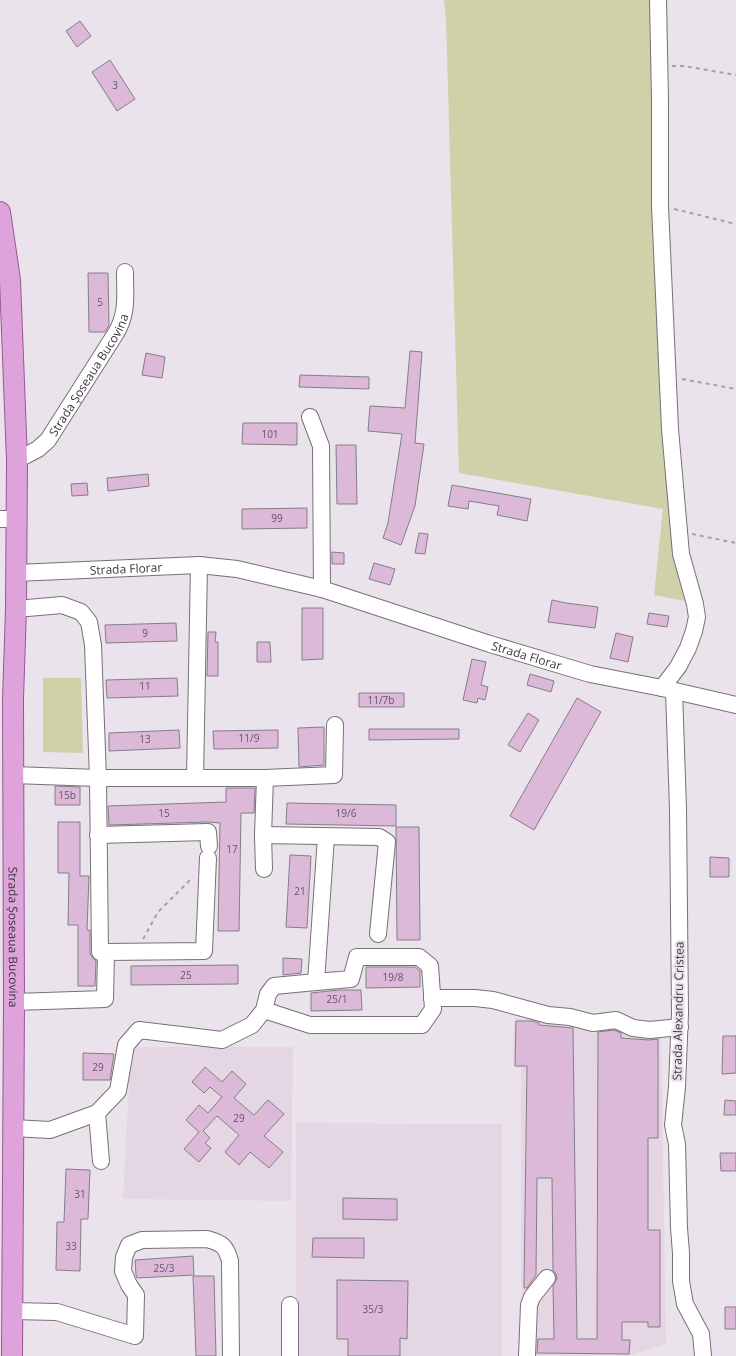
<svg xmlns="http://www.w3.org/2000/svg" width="736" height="1356" font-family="'Open Sans',sans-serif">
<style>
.built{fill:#e5d6e3}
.green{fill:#cfd1a9}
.building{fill:#dcb8d9;stroke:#857e85}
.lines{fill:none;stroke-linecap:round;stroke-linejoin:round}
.minor-casing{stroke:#787077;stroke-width:18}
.major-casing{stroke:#975695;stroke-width:22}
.path{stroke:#a7a1a7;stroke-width:2;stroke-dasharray:4 4;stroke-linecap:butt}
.minor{stroke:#fff;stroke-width:16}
.major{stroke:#dfa3dc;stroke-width:20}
.labels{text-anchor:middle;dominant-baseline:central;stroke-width:4.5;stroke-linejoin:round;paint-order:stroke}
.number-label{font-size:10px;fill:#635862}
.street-label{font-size:12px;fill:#3b383b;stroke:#ebe3eb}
</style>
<rect width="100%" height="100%" fill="#ebe3eb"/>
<path class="built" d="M514 1018 620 1025 661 1036 666 1344 630 1355 533 1356 521 1284V1069L513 1065Z
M131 1047H293L291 1201 123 1199Z
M296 1123 502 1124V1356H296Z"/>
<path class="green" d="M444 0H654L655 205 690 602 654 595 663 509 459 473 446 19Z
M43 678H81L83 753 43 752Z"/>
<path class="building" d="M80 21 91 36 77 47 66 31Z
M110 60 135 99 117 111 92 72Z
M88 273H108L109 325 105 332H89Z
M410 351 422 352 415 443 424 444 415 506 401 545 383 538 388 523 402 434 368 431 370 406 405 408Z
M146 353 165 357 162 378 142 375Z
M300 375 369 377V389L299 387Z
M243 423H297V445L242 444Z
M336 445H356L357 504H337Z
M148 474 149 486 108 491 107 478Z
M87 483 88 495 72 496 71 484Z
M452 485 531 499 527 521 497 515 499 506 469 501 468 509 448 506Z
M307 508V528L242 529V509Z
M419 533 428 534 425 554 415 553Z
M332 552 344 553V564H332Z
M374 563 395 569 390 585 369 579Z
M552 600 566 603 598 607 595 628 548 622Z
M302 608H323V659L302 660Z
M649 613 669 616 667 627 647 624Z
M176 623 177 641 106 643 105 625Z
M208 632H216L215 642H218V676H207Z
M616 633 633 637 628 662 610 658Z
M257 642H270L271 662H257Z
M472 659 486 662 481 685 488 687 485 700 478 698 477 703 463 700Z
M530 674 554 681 551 692 527 685Z
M177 678 178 696 107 698 106 680Z
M359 693H404V707H359Z
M577 698 601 712 534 830 510 816Z
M528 713 539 720 520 752 508 745Z
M324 727V765L299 767 298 728Z
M369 729H459V739L369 740Z
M179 730 180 748 109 751V733Z
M278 730V748L214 749 213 731Z
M55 786 80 787V805H55Z
M226 788H255L254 813H241L239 931H218L220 823 208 822 109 825 108 806 226 802Z
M287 803 396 805V826L286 824Z
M58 822H80V876H89L87 930H90V953L92 957 96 961 95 986H78V925H68L69 873H58Z
M396 827H419L420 940H397Z
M290 855 311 856 307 928 286 927Z
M710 857 729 858V877H710Z
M283 958 302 959 301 973 283 975Z
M238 965V984L131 985V966Z
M366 967H415L420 971V987L366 988Z
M339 990H361L362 1010 311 1011V993Z
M516 1021H532L539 1023V1025L573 1028 577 1339H597L598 1032 614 1030 621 1033V1038L649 1040 658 1039V1138H648V1230H660V1327H648V1322H622V1340H630L629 1354 537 1353 538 1339H554L553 1286 557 1279 556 1274 553 1270 552 1178H537L536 1275 527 1288H524L527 1066H515Z
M723 1036H736V1073L722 1074Z
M83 1053 114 1054 110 1080H83Z
M205 1067 222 1082 232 1071 246 1084 234 1098 254 1115 268 1100 284 1114 264 1136 283 1152 269 1168 250 1152 239 1165 225 1152 239 1135 217 1116 203 1131 210 1138 205 1143 211 1148 199 1162 184 1149 199 1132 186 1120 199 1105 208 1113 222 1097 210 1087 204 1093 192 1082Z
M725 1100 736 1101V1115H724Z
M720 1153H736V1171H721Z
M66 1169 90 1170 88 1219H81L80 1271 56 1270 57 1222H64Z
M343 1198 397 1199V1220L343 1219Z
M313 1238H364V1258L312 1257Z
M193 1256 194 1275 137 1278 136 1275 135 1260Z
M193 1276H214L216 1356H196Z
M337 1280 408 1281 407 1339 400 1338V1356H348V1339H337Z
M725 1307H736V1329H725Z"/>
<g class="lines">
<g class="minor-casing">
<g id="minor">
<path d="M658 0 660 99V206L670 429 681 554 695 604 697 617 694 631 688 648 678 667 662 688"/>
<path d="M310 417 321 446 322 589"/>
<path id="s1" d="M17 460 38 449 48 440 116 333C128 313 125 295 125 272"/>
<path d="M0 519H16"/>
<path d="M199 565 195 778H265L334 775 335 725"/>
<path id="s2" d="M16 573 199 565 237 569 322 589 490 644 590 674 662 688 736 705"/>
<path d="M16 609 62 605 81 612 89 622 93 645 98 778 100 952H106"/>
<path d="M674 691 678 809 680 1013 677 1087 673 1125 677 1144 679 1228 681 1253V1281L685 1304 701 1334 703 1356"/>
<path d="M13 775 98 778H195"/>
<path d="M98 835 208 832 209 846"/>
<path d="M263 835 265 778"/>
<path d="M264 869 263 835 379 837 387 842 378 934"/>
<path d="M432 998H475L493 1000 548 1015 570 1017 593 1023 616 1020 633 1028 650 1030 680 1027"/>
<path d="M14 1002 105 999 106 952 204 951 208 858"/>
<path d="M264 1010 310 1025H422L433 1009 430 966 419 957H357L351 979 316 982 326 837"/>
<path d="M97 1113 101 1161"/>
<path d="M13 1128 50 1130 97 1113 118 1091 126 1045 139 1030 222 1040 252 1025 264 1010 268 994 274 986 316 982"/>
<path d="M12 1311 57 1312 135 1336 136 1295 129 1285 123 1271 124 1257 129 1245 142 1240 207 1239C222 1243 226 1246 230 1261L231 1356"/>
<path d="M290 1356V1305"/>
<path d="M527 1356 529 1305 532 1297 547 1278"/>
</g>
</g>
<g class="major-casing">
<g id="major">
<path id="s3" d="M0 212 10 280 17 460 16 609 13 699 14 1002 12 1356"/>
</g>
</g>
<path class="path" d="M672 66H684L736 75
M674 209 736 224
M682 379 736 389
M692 534 736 543
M143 939 158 912 193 877"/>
<use href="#minor" class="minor"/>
<use href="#major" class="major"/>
</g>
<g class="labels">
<g class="number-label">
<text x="115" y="85">3</text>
<text x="100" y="302">5</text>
<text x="270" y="434">101</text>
<text x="277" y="518">99</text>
<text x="145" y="633">9</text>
<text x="145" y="686">11</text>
<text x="381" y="700">11/7b</text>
<text x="249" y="738">11/9</text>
<text x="145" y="739">13</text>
<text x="67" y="795">15b</text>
<text x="164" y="813">15</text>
<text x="346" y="813">19/6</text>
<text x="232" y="849">17</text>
<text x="300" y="891">21</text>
<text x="186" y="975">25</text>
<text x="393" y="977">19/8</text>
<text x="337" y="999">25/1</text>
<text x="98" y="1067">29</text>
<text x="239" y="1118">29</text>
<text x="80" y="1194">31</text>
<text x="71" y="1246">33</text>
<text x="164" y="1268">25/3</text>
<text x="373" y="1309">35/3</text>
</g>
<g class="street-label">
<text stroke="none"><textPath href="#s1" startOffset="114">Strada Șoseaua Bucovina</textPath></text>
<text stroke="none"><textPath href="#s2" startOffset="110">Strada Florar</textPath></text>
<text stroke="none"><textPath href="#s2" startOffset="524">Strada Florar</textPath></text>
<text stroke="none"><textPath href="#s3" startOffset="726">Strada Șoseaua Bucovina</textPath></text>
<text transform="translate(678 1011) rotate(-89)">Strada Alexandru Cristea</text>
</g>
</g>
</svg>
